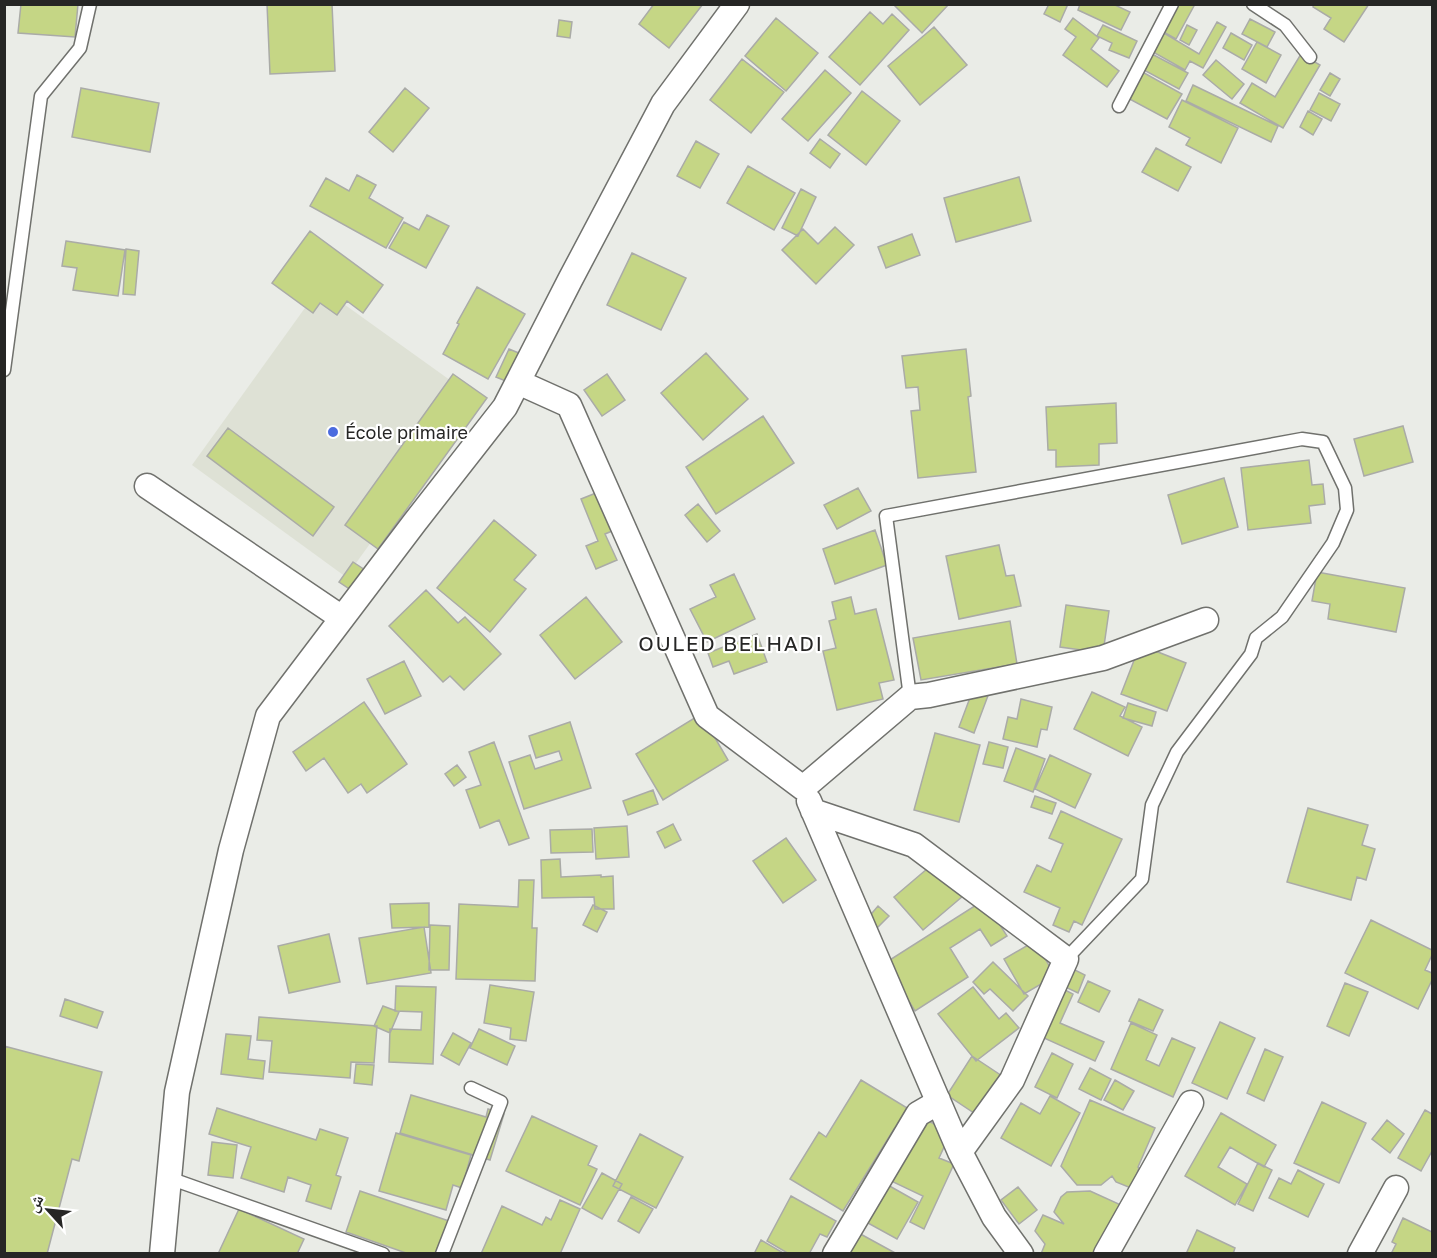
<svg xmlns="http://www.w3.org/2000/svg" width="1437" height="1258" font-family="'Golos Text','Noto Naskh Arabic',sans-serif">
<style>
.built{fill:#dee1d5}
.building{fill:#c5d685;stroke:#aaaba7;stroke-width:1.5}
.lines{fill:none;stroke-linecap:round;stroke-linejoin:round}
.lane-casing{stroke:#70716d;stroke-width:15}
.street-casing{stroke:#70716d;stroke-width:27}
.lane{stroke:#fff;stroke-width:12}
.street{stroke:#fff;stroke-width:24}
.poi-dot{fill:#4b6bdf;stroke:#fff;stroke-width:2}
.labels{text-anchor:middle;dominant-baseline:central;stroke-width:4.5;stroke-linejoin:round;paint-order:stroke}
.poi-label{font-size:18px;fill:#262625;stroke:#fff;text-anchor:start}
.quarter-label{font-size:21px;letter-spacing:1.5px;fill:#262625;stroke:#fff}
</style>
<rect width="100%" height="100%" fill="#eaece7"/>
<path class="built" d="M320 287 475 398 346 577 192 465Z"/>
<path class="building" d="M21 4H78L75 37 18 33Z
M267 4H332L335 71 270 74Z
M654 4H703L669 48 639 24Z
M893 4H949L922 33Z
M1049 4H1068L1060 22 1044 14Z
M1080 4H1113L1130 12 1121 30 1078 10Z
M1174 4H1195L1176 39 1160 30Z
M1314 4H1369L1344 42 1324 29 1331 18 1313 7Z
M870 12 883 24 892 14 909 30 860 85 829 57Z
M776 18 818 53 786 91 745 56Z
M1073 18 1099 38 1091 49 1119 71 1107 87 1063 55 1076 37 1065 29Z
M1250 19 1275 32 1267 47 1242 34Z
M559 20 572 22 570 38 557 36Z
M1217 22 1226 27 1203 68 1190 61 1185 70 1153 52 1164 33 1199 54Z
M1103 25 1137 41 1129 58 1109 50 1112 43 1097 36Z
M1187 25 1197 30 1189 45 1180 40Z
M934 27 967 65 920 105 888 66Z
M1231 33 1252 45 1244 60 1223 48Z
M1257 42 1281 55 1266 83 1242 69Z
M1150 53 1188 73 1179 89 1142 69Z
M1301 54 1320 65 1283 128 1240 103 1252 83 1275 97Z
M742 59 784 92 751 133 710 100Z
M1216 60 1244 84 1232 99 1203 75Z
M1137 69 1182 94 1167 119 1122 95Z
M825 70 851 93 808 141 782 119Z
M1330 73 1340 79 1330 96 1320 90Z
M1193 85 1278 126 1271 142 1186 101Z
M81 88 159 103 150 152 72 137Z
M405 88 429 108 393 152 369 132Z
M862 91 900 121 866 165 828 135Z
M1319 93 1340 104 1331 121 1310 110Z
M1182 100 1238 128 1221 163 1186 145 1190 138 1169 127Z
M1308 111 1322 119 1313 135 1300 127Z
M820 139 840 154 830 168 810 153Z
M696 141 719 154 700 188 677 176Z
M1156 148 1191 167 1178 191 1142 172Z
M748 166 795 193 774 230 727 203Z
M357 175 376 185 369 198 403 218 386 248 310 206 326 178 349 191Z
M1019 177 1031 221 956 242 944 198Z
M801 189 816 197 798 236 782 228Z
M427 215 449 226 426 268 389 248 404 222 419 230Z
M835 227 854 245 816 284 782 250 803 229 818 244Z
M310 231 383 285 363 313 347 301 337 315 320 303 313 313 272 283Z
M912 234 920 255 886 268 878 247Z
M66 241 125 250 118 296 73 290 77 268 62 266Z
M126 249 139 251 135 295 123 294Z
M632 253 686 278 661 330 607 305Z
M477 287 525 314 488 379 443 354 459 324 457 323Z
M509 349 526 356 513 384 496 377Z
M966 349 971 396 968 397 976 472 918 478 911 411 920 410 918 387 906 388 902 356Z
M706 353 748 399 703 440 661 393Z
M453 374 487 398 378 549 345 525Z
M607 374 625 400 602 416 584 390Z
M1116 403 1117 443 1099 444V465L1056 467V450H1048L1046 407Z
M763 416 794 463 716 514 686 467Z
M1403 426 1413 462 1364 476 1354 439Z
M228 428 334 507 313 536 207 456Z
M1309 460 1312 485 1323 484 1325 504 1309 506 1311 523 1248 530 1241 468Z
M1224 478 1238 527 1182 544 1168 495Z
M858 488 871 511 837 529 824 505Z
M601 491 617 529 605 534 617 560 596 569 586 546 598 541 581 499Z
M698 504 720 531 707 542 685 515Z
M494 520 536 555 514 580 526 589 490 632 437 588Z
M875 530 887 565 835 584 823 549Z
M999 545 1006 576 1014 575 1021 606 959 619 946 556Z
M353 562 365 570 351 590 339 582Z
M1317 572 1405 588 1396 632 1328 619 1330 604 1312 601Z
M734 574 755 619 707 642 690 609 716 597 710 585Z
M426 590 458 623 465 617 501 654 464 690 450 676 443 682 389 626Z
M586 597 622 642 575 679 540 635Z
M851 597 855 614 876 609 894 680 879 683 883 699 837 710 823 651 836 648 829 621 836 619 832 602Z
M1066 605 1109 611 1103 653 1060 647Z
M1010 621 1017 664 921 680 913 638Z
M757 634 767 662 734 674 729 661 713 667 708 653Z
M1140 645 1186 663 1167 711 1121 694Z
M404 661 421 696 385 714 367 679Z
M974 687 989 693 974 733 959 727Z
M1092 692 1125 707 1120 716 1142 727 1128 756 1074 729Z
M1021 699 1052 707 1047 730 1041 729 1037 747 1003 739 1008 717 1017 719Z
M364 702 407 764 367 793 361 784 348 793 324 758 306 771 293 752Z
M1128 703 1156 712 1152 726 1123 718Z
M701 714 728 760 663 800 636 754Z
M570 722 591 788 524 809 509 762 530 755 535 769 562 760 559 751 536 758 529 736Z
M935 733 980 745 959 822 914 810Z
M494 742 529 838 509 845 499 820 480 828 466 790 481 785 469 752Z
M989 742 1008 747 1003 768 983 764Z
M1016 748 1045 759 1033 792 1004 781Z
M1050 755 1091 774 1075 808 1035 789Z
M457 765 466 777 454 786 445 774Z
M653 790 658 804 628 815 623 801Z
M1035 796 1056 803 1052 814 1031 807Z
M1308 808 1368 825 1362 845 1375 849 1366 880 1357 877 1351 900 1287 882Z
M1061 811 1122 839 1082 925 1074 921 1069 932 1053 925 1060 908 1024 892 1037 865 1051 872 1063 844 1049 838Z
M673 824 681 840 665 848 657 832Z
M627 826 629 857 596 859 594 828Z
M592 829 593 852 551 853 550 830Z
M786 838 816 880 783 903 753 861Z
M560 859 561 877 601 875V877L613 876 614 909H595L594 897 542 898 541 860Z
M934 863 963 896 923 930 894 897Z
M519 880H534L532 928H537L535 981 456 979 459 904 518 907Z
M984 900 1007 936 991 946 980 929 950 948 968 977 915 1011 885 963Z
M429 903V927L392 928 390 904Z
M593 905 607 912 597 932 583 925Z
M878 906 889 916 877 928 867 919Z
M1371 920 1432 950V955L1425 970 1432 973V980L1418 1009 1345 973Z
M430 925 450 926 449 970H429Z
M424 927 431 973 367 984 359 938Z
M329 934 340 982 289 993 278 946Z
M1035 941 1055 976 1024 994 1004 959Z
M993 962 1028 996 1013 1011 990 989 984 994 973 982Z
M1067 966 1085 975 1078 993 1059 984Z
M1088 981 1110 991 1099 1012 1078 1002Z
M1345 983 1368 992 1349 1036 1327 1026Z
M490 985 534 992 526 1041 510 1039 511 1028 484 1023Z
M396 986 436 987 433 1064 389 1062 390 1029 421 1030 422 1012 395 1011Z
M1057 986 1073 994 1060 1023 1104 1042 1095 1061 1035 1034Z
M973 987 999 1019 1006 1013 1019 1028 976 1061 938 1014Z
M65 999 103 1012 97 1028 60 1016Z
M1139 999 1163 1010 1153 1031 1129 1021Z
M383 1006 399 1012 390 1033 374 1026Z
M259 1017 377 1026 374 1063 351 1062 350 1078 269 1072 272 1041 257 1040Z
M1220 1022 1255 1038 1227 1099 1192 1083Z
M1131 1023 1157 1035 1146 1060 1159 1066 1172 1038 1195 1048 1173 1097 1111 1069Z
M479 1029 515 1046 507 1065 470 1048Z
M453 1033 471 1043 459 1065 441 1055Z
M226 1034 251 1036 248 1059 265 1061 263 1079 221 1074Z
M4 1046 102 1072 79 1161 72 1159 47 1254H4Z
M1265 1049 1283 1057 1264 1101 1247 1093Z
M1052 1053 1073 1064 1057 1098 1035 1087Z
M972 1056 1002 1076 977 1115 947 1095Z
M356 1064 374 1065 372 1085 354 1083Z
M1090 1068 1111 1079 1101 1100 1079 1089Z
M861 1080 917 1114 904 1135 894 1129 843 1211 790 1179 819 1132 826 1137Z
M1115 1080 1134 1091 1123 1110 1104 1100Z
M411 1095 486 1117 488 1109 504 1114 490 1160 400 1133Z
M1050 1096 1080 1113 1051 1166 1001 1138 1021 1103 1040 1114Z
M1090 1100 1155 1128 1138 1167 1139 1168 1131 1188 1116 1182 1112 1176 1101 1185H1077L1061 1166Z
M1322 1102 1366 1123 1339 1183 1294 1163Z
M217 1108 316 1140 320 1129 348 1138 336 1175 341 1177 331 1209 306 1201 311 1185 288 1177 284 1192 241 1178 251 1147 209 1134Z
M1425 1110 1432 1114V1151L1421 1171 1398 1158Z
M1221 1113 1276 1145 1264 1167 1230 1147 1218 1167 1247 1184 1235 1205 1185 1176Z
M532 1116 597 1146 588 1165 597 1169 580 1205 506 1171Z
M918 1116 951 1132 939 1158 954 1164 924 1229 910 1222 923 1196 889 1180Z
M1387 1120 1404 1134 1390 1153 1372 1139Z
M396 1133 471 1155 462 1188 453 1185 446 1210 379 1191Z
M640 1134 683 1157 656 1208 613 1186Z
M212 1142 237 1145 233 1178 208 1175Z
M1258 1163 1272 1170 1253 1211 1238 1204Z
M1298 1170 1324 1184 1308 1217 1269 1198 1279 1178 1291 1184Z
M602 1173 622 1184 602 1219 582 1208Z
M886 1184 918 1202 897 1239 857 1217Z
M1018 1187 1037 1210 1019 1224 1001 1200Z
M360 1191 452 1222 442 1254H409L346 1232Z
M1090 1191 1121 1205 1097 1254H1041L1045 1244 1035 1231 1043 1215 1064 1224 1054 1212 1061 1197 1067 1192Z
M791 1196 836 1221 827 1237 820 1234 809 1254H789L767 1241Z
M631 1197 653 1209 639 1233 618 1221Z
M560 1200 580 1209 560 1254H481L502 1206 542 1225 546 1217 551 1220Z
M239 1209 304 1239 297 1254H218Z
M1403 1218 1432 1232V1254H1391L1396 1244 1392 1242Z
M1197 1230 1235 1248 1233 1254H1186Z
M855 1231 897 1254H843Z
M761 1240 785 1254H754Z"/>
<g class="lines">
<g class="lane-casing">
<path id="lane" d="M1253 4 1285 25 1310 57
M1119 106 1172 4
M4 370 41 96 80 48 90 4
M910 697 886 516 1302 439 1323 442 1345 488 1347 510 1333 543 1282 617 1256 638 1251 654 1177 752 1152 805 1142 879 1066 959
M169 1178 383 1254
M442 1254 501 1102 471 1088"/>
</g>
<g class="street-casing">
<path id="street" d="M518 382 569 405 707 716 803 788 910 697 929 695 1103 658 1206 620
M147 486 342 618
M809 801 960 1152 994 1217 1021 1254
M813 811 914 845 1066 959 1012 1080 960 1152
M162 1254 177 1092 231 850 268 716 415 522 505 407 570 280 663 104 737 4
M835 1254 918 1114 937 1103 938 1100
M1106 1254 1191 1103
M1360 1254 1396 1188"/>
</g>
<use href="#lane" class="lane"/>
<use href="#street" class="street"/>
</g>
<circle class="poi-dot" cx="333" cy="432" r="6"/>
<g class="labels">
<g class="poi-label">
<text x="345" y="432">École primaire</text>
</g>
<g class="quarter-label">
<text x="731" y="643">OULED BELHADI</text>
</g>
</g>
<rect width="1437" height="1258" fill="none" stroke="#262625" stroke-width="12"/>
<g transform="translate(48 1210) rotate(297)" stroke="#ffffff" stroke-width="4.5" paint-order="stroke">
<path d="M0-4.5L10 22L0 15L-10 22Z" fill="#262625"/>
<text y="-9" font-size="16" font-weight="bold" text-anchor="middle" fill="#262625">ش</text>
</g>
</svg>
